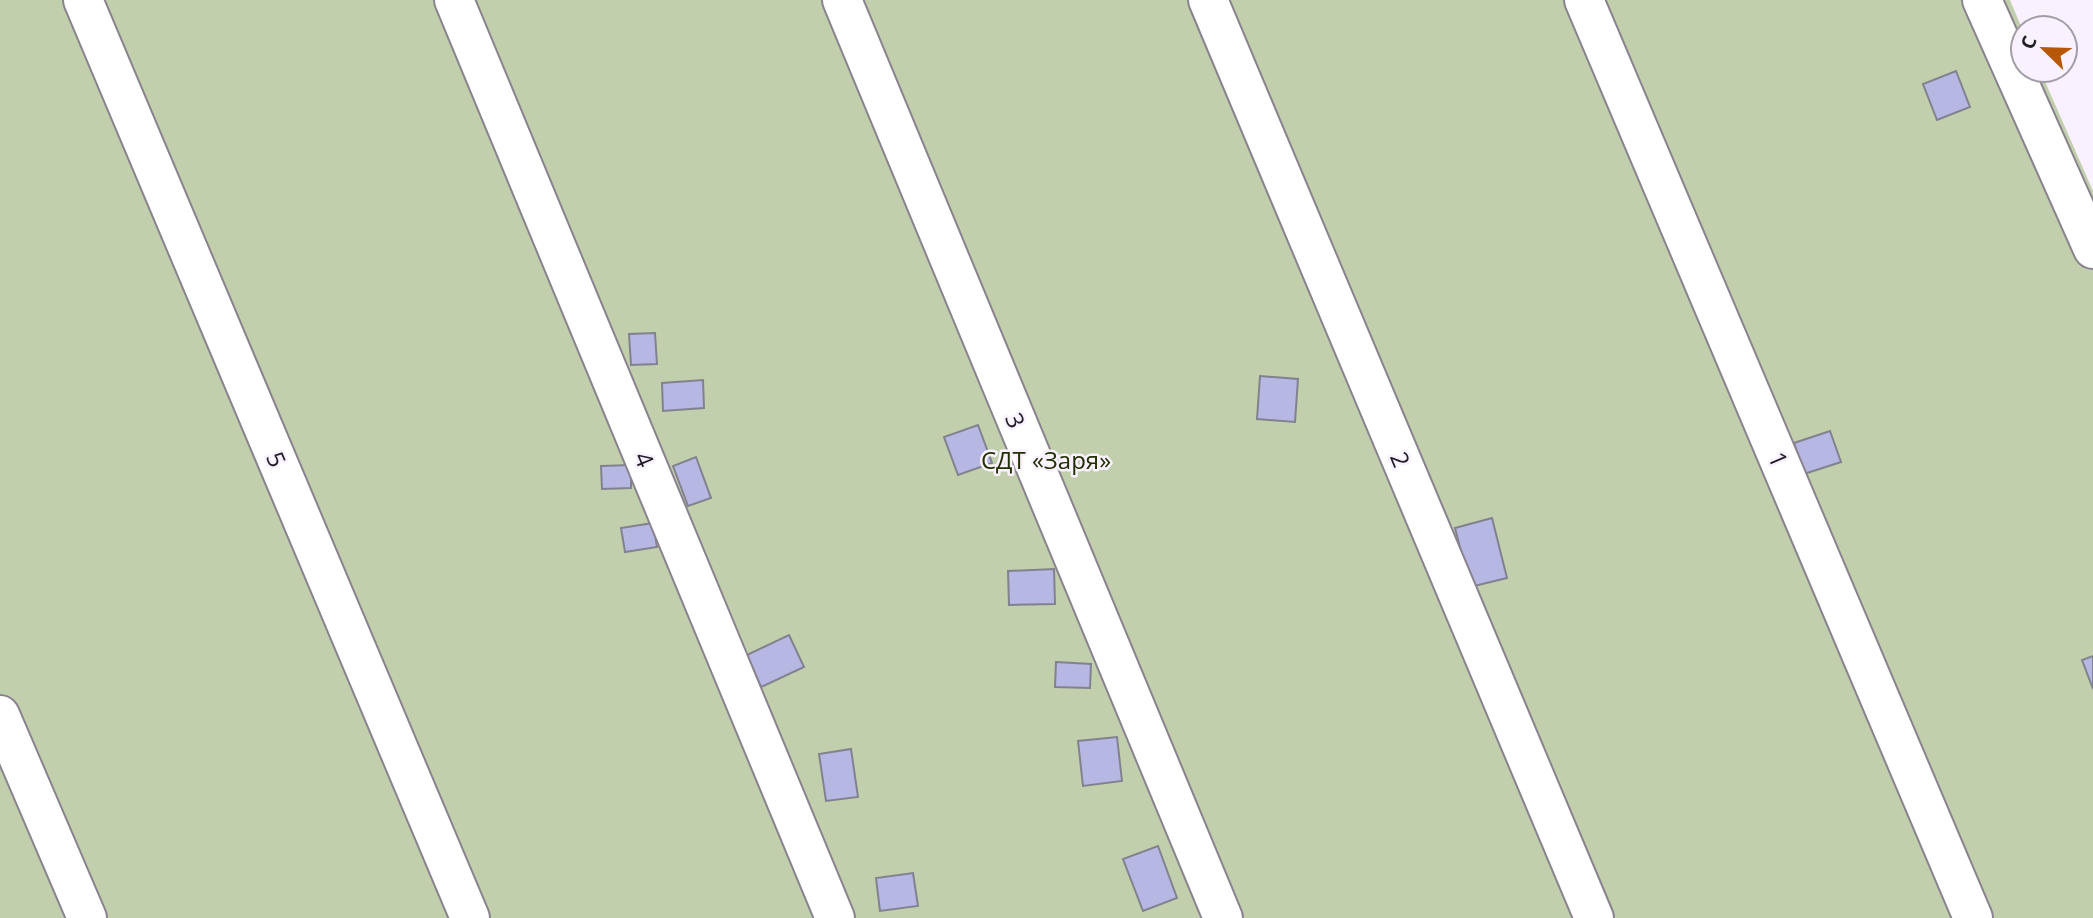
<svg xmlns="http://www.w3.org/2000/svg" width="2093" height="918" font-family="'Open Sans',sans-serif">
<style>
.green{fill:#c2cfad}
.building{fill:#b6b7e2;stroke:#82828f;stroke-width:2}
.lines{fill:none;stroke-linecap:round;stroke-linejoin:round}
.minor-casing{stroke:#89838e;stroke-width:42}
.minor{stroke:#fff;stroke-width:38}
.labels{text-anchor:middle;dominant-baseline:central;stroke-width:5;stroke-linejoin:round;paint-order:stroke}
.street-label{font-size:24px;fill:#211e23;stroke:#f9f1ff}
.park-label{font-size:24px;fill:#233101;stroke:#f9f1ff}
</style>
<rect width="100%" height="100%" fill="#f9f1ff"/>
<path class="green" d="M0 0H2010L2023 31V70H2040L2093 191V918H0Z"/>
<path class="building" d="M1956 71 1970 107 1937 120 1923 84Z
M655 333 657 364 631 365 629 334Z
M1260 376 1298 379 1295 422 1257 419Z
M703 380 704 408 663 411 662 383Z
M978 425 992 463 958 475 944 437Z
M1830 431 1841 462 1804 474 1794 443Z
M696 457 711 498 688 506 673 466Z
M631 465V488L602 489 601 466Z
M1492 518 1507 578 1470 587 1455 528Z
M653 523 657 547 625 552 621 528Z
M1054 569 1055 604 1009 605 1008 571Z
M789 635 804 667 761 687 747 655Z
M2093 656V689L2082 660Z
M1056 662 1091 664 1090 688 1055 687Z
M1117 737 1122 781 1083 786 1078 741Z
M851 749 858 797 826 801 819 754Z
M1158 846 1177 898 1143 911 1123 859Z
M913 873 918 906 880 911 876 878Z"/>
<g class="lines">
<g class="minor-casing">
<path id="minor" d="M83 0 470 918
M454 0 835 918
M842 0 1223 918
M1208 0 1594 918
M1584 0 1973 918
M1982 0 2093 249
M0 715 87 918"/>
</g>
<use href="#minor" class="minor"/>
</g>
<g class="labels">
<g class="street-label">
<text transform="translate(1016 420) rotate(67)">3</text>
<text transform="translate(277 459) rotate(67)">5</text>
<text transform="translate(645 459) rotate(67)">4</text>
<text transform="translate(1401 459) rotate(67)">2</text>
<text transform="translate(1779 459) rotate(67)">1</text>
</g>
<g class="park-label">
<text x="1046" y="459">СДТ «Заря»</text>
</g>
</g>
<g transform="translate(2044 49) rotate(293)"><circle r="33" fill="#f9f1ff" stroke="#a39da7" stroke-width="2"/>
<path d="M0-5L12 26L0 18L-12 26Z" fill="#b65808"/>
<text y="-10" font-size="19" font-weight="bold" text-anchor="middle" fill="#211e23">С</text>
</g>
</svg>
